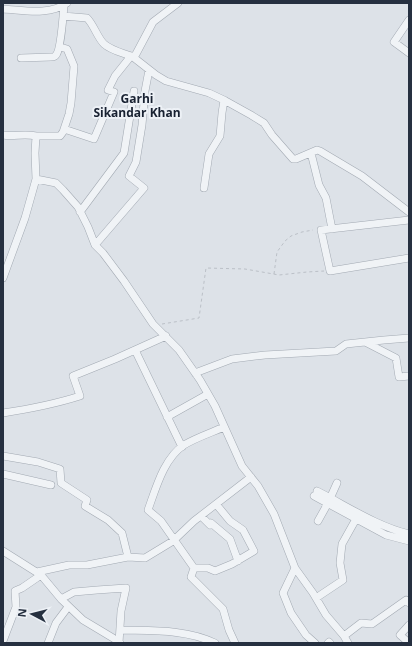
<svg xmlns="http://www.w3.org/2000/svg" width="412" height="646" font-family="'Open Sans',sans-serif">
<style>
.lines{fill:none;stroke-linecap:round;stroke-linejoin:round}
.minor-casing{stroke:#a2a9b2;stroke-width:8}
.path{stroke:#bbc0c7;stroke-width:1;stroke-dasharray:3 3;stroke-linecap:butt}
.minor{stroke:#f0f3f6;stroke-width:7}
.labels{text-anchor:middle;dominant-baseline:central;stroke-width:4;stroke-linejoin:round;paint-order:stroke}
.neighbourhood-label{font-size:12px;font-weight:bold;fill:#182131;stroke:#edf1f6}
</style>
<rect width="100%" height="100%" fill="#dde2e8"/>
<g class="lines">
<g class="minor-casing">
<path id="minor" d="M178 3 153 22 136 54 133 57 156 75 166 81 209 93 224 100 251 115 264 123 272 135 293 159H296L317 150 320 151 362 176 409 212
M3 9C23 10 49 16 67 3
M63 16 87 18C94 25 97 37 104 44 112 51 124 53 133 57
M409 20 394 42 409 53
M21 58 51 57C53 57 55 57 56 55 61 50 63 15 64 6
M64 129 94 139 114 92 108 90 115 76 131 56
M3 135C14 137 24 133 36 136L35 153 36 179 25 218 3 278
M36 136H60L63 132 69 114 71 103 74 66 67 49 60 47
M311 153 319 185 326 198 332 229
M36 179 56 183 63 190 78 207 88 227 95 245 103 253 124 281 153 324 179 350 200 380 215 406 242 466 258 486 274 514 295 568 313 593 326 615 344 636 348 643
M204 188 209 154 220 136 222 113 224 100
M80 212 124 153 134 91
M409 220 321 230 330 271 409 258
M95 245 144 188 129 176 136 162 142 125 145 91 149 70
M365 342 384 340 409 338
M135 350 182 447
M195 373 232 359 265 355 336 351 346 344 365 342 396 358 399 377 409 376
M3 413C29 409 55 404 80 396L73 376 115 359 166 336
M167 417 208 394
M3 456 38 462 60 469 61 483 87 500 85 506 108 520 122 533 128 557
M3 474 51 485
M317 491C347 506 376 526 409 534
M314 496 386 535 409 541
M216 504 230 521 243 530 254 551 232 564 215 571 208 568H194L161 521 148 510C156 488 164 458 184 445 195 438 213 432 224 427
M201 516 210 525 211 523 230 539 238 561
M318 521 328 503 337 483
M3 551 41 575 61 599 83 620 113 638 120 643
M194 568 191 577 223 609 229 630 235 643
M295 568 283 593 291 613 306 635 315 643
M37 572 69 565H87L128 557 145 558 173 541 194 521 251 477
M316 598 343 580 340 563 342 544 356 519
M61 599 74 592 97 590 126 588 121 611 119 643
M409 625 400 635 409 643
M120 630C152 631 186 629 215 643
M344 636 361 623 372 624 406 600 409 603
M3 641 16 607 15 591 22 588 41 575
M48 643 56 623 68 607
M328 643 329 642 330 643"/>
</g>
<path class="path" d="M274 274 277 252 285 241 291 236 302 232 313 230
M162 324 199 318 206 268 245 269 279 275 307 272 324 271"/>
<use href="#minor" class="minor"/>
</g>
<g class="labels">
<g class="neighbourhood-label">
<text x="137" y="98">Garhi<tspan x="137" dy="14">Sikandar Khan</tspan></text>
</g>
</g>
<rect width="412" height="646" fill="none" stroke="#263040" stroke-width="8"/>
<g transform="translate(32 614) rotate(277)" stroke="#edf1f6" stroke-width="3" paint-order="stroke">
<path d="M0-3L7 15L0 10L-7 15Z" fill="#263040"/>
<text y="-6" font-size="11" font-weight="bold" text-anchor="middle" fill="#263040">N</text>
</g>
</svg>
